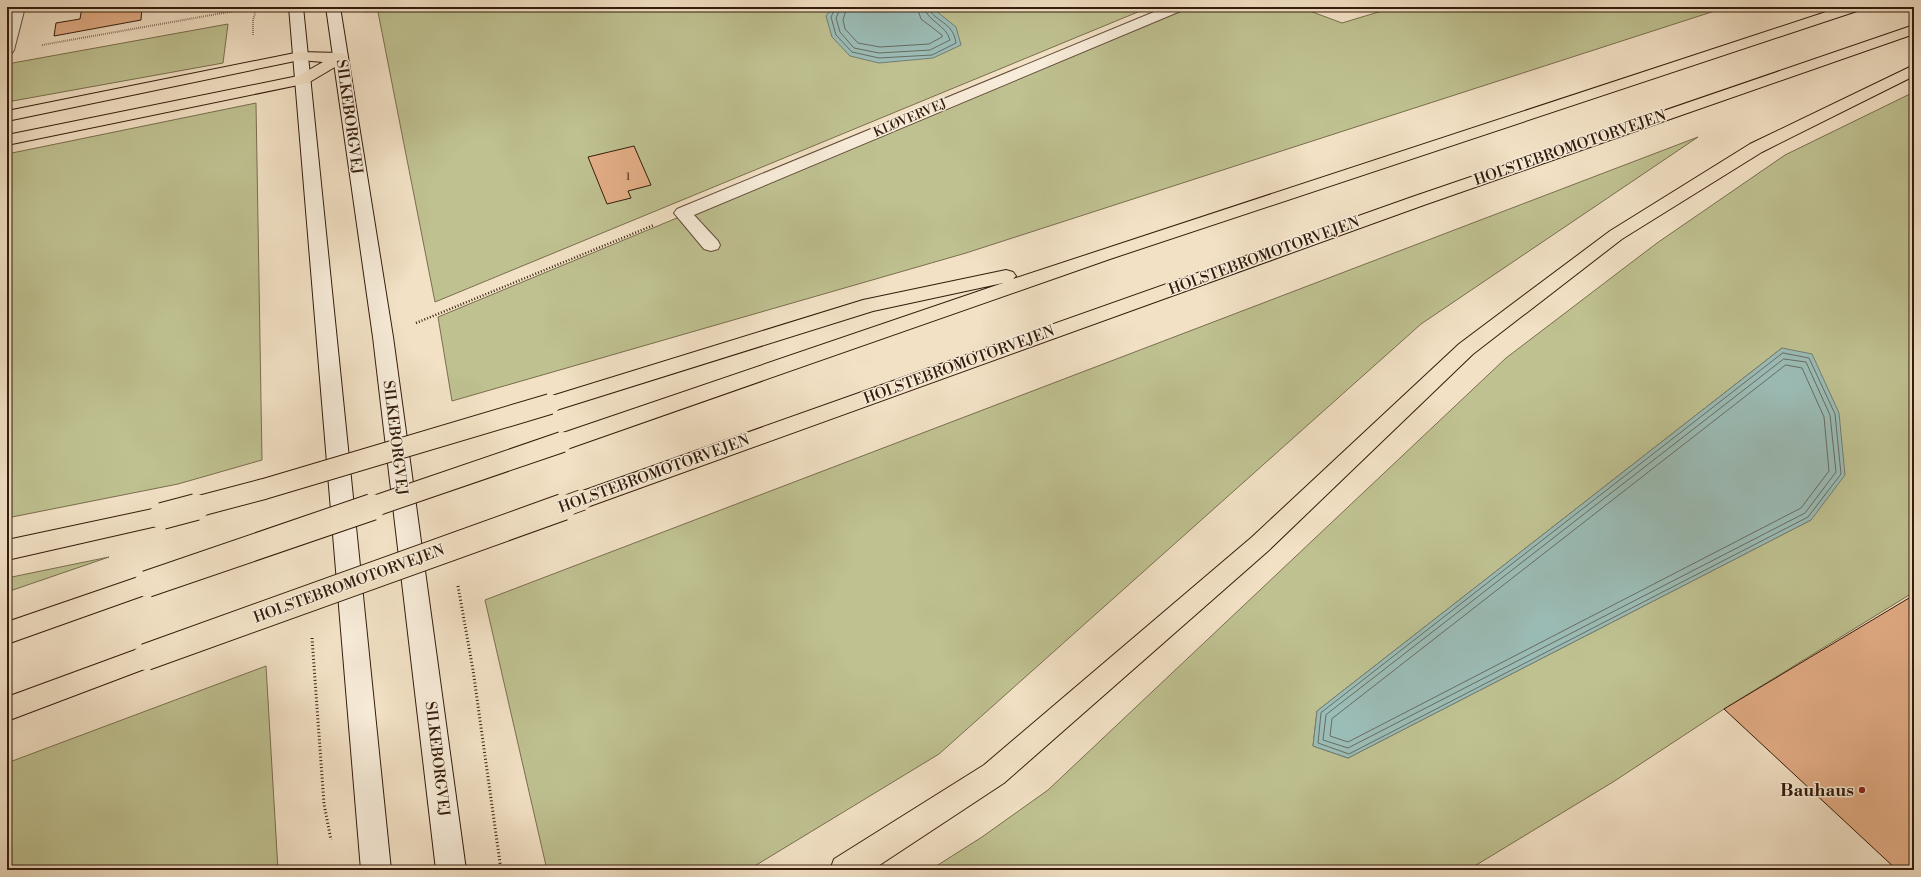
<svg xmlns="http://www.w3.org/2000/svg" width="1921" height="877" font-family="'Libre Bodoni',serif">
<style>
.green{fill:#bfc191;stroke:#7a6e4e;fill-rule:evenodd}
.water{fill:#9bbdb7;stroke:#727d73}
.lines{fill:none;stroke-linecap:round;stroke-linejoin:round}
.shore{stroke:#686c62;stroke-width:1}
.building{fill:#e4ae87;stroke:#341c0c}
.minor-casing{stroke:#644d3a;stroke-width:2}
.secondary-casing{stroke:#341c0c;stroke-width:2}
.motorway-casing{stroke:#341c0c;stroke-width:2}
.path-far2{stroke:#341c0c;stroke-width:2;stroke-dasharray:0.5 1.5;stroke-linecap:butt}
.path-far1{stroke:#341c0c;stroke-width:2.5;stroke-dasharray:1 2;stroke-linecap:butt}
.path{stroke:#341c0c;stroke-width:3;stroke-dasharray:1 2.5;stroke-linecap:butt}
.minor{fill:#f7ecd9;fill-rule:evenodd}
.secondary{fill:#f7ecd9;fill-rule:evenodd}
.motorway{fill:#f2e1c5;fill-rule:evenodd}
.motorway-bridge-far1-casing{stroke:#341c0c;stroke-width:22;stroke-linecap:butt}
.motorway-bridge-casing{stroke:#341c0c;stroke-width:28;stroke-linecap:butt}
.motorway-bridge-far1{stroke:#f2e1c5;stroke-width:20}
.motorway-bridge{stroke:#f2e1c5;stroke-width:26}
.poi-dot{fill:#8f2418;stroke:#f7ecd9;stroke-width:1.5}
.labels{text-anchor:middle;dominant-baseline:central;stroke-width:3;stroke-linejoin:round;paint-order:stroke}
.far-number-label{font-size:11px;fill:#60402b}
.far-street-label{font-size:13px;fill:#341c0c;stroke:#f7ecd9}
.street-label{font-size:15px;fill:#341c0c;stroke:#f7ecd9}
.near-poi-label{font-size:18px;font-weight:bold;fill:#341c0c;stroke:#f7ecd9;text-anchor:end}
</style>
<rect width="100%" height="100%" fill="#f2e1c5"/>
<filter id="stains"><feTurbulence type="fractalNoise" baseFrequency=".005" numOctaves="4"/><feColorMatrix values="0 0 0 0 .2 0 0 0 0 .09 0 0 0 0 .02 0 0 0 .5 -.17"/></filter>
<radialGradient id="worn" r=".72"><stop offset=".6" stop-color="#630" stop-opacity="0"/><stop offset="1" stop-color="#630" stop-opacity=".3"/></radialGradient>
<path class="green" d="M377 7H1150L435 302Z
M1186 7H1299L1342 23 1395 7H1727L966 253 452 401 438 317Z
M228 24 223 63 7 102V64Z
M1914 92V592L1724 709 1613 782 1468 870H930L982 837 1048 790 1506 358 1657 243 1785 155ZM1782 348 1811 520 1348 758 1313 746 1317 711Z
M256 103 262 460 178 484 7 518V154Z
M1698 137 1421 324 939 754 748 870H547L485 600Z
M109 557 7 592V578Z
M266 666 278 870H7V763Z"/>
<path class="water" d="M833 7H928L935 10 956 27 961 45 933 58 879 63 850 56 832 37 826 16Z
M1782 348 1812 354 1839 413 1845 475 1811 520 1348 758 1313 746 1317 711Z"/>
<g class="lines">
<path class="shore" d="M836 7 831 17 836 35 852 52 879 58 932 55 956 43C953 21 935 23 928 7
M841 7 836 18 840 32 854 48 879 53 930 50 950 40C946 25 929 22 923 7
M847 7 843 20 845 29 858 43 880 47 929 44 942 37V35L921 19 917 7
M1783 353 1809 358 1835 414 1841 474 1808 517 1349 754 1318 743 1321 713Z
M1784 359 1806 362 1830 415 1836 472 1805 513 1348 748 1323 740 1326 715Z
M1786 365 1802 368 1824 417 1829 471 1801 508 1348 742 1330 736 1332 719Z"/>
</g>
<path class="building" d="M82 7H142L141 20 54 36 56 23 80 19Z
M634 146 651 185 628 191 631 198 607 204 588 157Z
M1914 595V870H1897L1724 709Z"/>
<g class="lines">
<g class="minor-casing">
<path id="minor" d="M11 7H25L14 50 12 53 7 54V22Z
M1166 7H1185L1183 10 694 215 718 241 720 245 718 249 711 251 704 249 674 213 677 209Z"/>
</g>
<g class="secondary-casing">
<path id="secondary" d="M289 7H303L391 870H361Z
M326 7H340L393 337 466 870H436L373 337Z"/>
</g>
<g class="motorway-casing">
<path id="motorway" d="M1841 7H1862L1860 10 1110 259 570 448 562 450 554 448 551 442 554 436 1003 283 873 311 550 412 542 409 539 404 542 399 863 300 1006 270 1013 272 1016 276 1013 279Z
M1914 25V34L1424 205 590 506 582 509 574 506 570 500 574 494 1412 197Z
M300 52 340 53 345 55 348 58 345 61 308 83 7 145V135L298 76 323 62 300 60 7 121V111Z
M1914 65V76L1762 152 1622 239 1473 354 1268 551 1004 783 872 870H830L834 859 984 765 1252 537 1459 344 1610 231 1750 144Z
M162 507 170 509 174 516 170 523 7 560V540Z
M147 574 156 577 159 584 156 591 7 644V622Z
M146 646 155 649 159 657 155 665 7 721V697Z"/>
</g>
<path class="path-far2" d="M366 12 383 7
M253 35V20L257 7
M42 45 257 7"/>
<path class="path-far1" d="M416 323 654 225"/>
<path class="path" d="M458 586 473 670 501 870
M312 638 324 804 331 840"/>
<use href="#minor" class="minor"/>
<use href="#secondary" class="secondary"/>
<use href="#motorway" class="motorway"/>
<g class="motorway-bridge-far1-casing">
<path id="motorway-bridge-far1" d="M192 508 264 489 550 404
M369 508 562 442
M560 508 582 500"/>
</g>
<g class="motorway-bridge-casing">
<path id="motorway-bridge" d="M162 516 196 507
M147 584 372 507
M146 657 563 507"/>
</g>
<use href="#motorway-bridge-far1" class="motorway-bridge-far1"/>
<use href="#motorway-bridge" class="motorway-bridge"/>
</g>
<circle class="poi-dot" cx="1862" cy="790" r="4"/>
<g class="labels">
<g class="far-number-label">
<text x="628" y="177">1</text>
</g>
<g class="far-street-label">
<text transform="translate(910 118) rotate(-23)">KLØVERVEJ</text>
</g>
<g class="street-label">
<text transform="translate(349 117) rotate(82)">SILKEBORGVEJ</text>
<text transform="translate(1570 148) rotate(-19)">HOLSTEBROMOTORVEJEN</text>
<text transform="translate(1264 256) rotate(-20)">HOLSTEBROMOTORVEJEN</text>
<text transform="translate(959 365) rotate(-20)">HOLSTEBROMOTORVEJEN</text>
<text transform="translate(395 438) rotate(83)">SILKEBORGVEJ</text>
<text transform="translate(654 474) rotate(-20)">HOLSTEBROMOTORVEJEN</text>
<text transform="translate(349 584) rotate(-20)">HOLSTEBROMOTORVEJEN</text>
<text transform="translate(437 759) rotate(83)">SILKEBORGVEJ</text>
</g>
<g class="near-poi-label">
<text x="1854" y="790">Bauhaus</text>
</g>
</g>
<rect width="1921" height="877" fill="none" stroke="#f2e1c5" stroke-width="24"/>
<rect x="8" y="8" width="1905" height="861" fill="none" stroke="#341c0c" stroke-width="2"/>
<rect x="12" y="12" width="1897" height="853" fill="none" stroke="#341c0c"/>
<rect width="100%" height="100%" filter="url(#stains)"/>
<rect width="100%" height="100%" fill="url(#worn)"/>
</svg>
